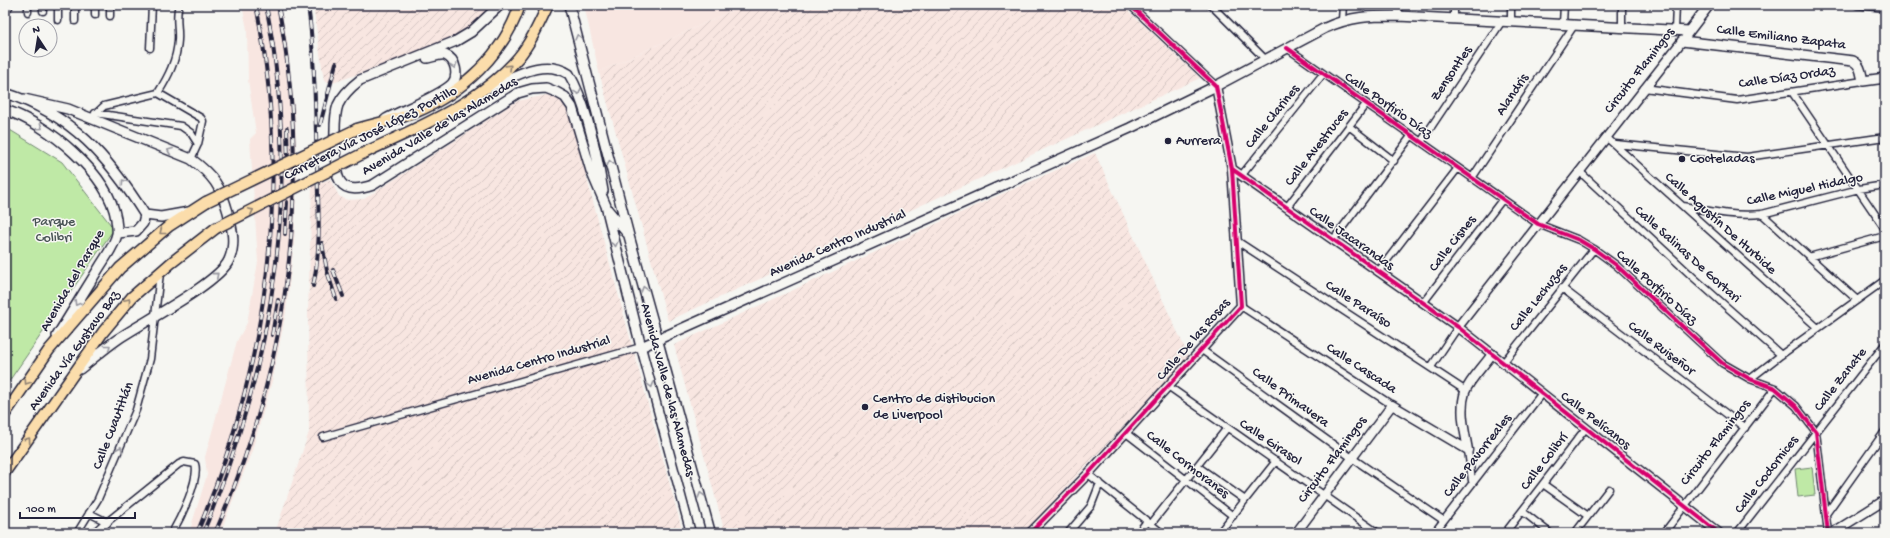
<svg xmlns="http://www.w3.org/2000/svg" width="1890" height="538" font-family="'Gochi Hand',sans-serif">
<style>
.built{fill:#f8e6e1}
.industrial{fill:url(#industrial-furrows)}
.park{fill:#bfe9a6;stroke:#708670}
.lines{fill:none;stroke-linecap:round;stroke-linejoin:round}
.minor-casing{stroke:#22223b;stroke-width:9}
.tertiary-casing{stroke:#22223b;stroke-width:11}
.secondary-casing{stroke:#22223b;stroke-width:12}
.primary-casing{stroke:#22223b;stroke-width:13}
.minor{stroke:#f6f6f2;stroke-width:6}
.tertiary{stroke:#f6f6f2;stroke-width:8}
.secondary{stroke:#f6f6f2;stroke-width:9}
.primary{stroke:#fbddab;stroke-width:10}
.rail-casing{stroke:#22223b;stroke-width:4}
.rail{stroke:#f6f6f2;stroke-width:2.5;stroke-dasharray:8;stroke-linecap:butt}
.primary-bridge-casing{stroke:#22223b;stroke-width:13;stroke-linecap:butt}
.primary-bridge{stroke:#fbddab;stroke-width:10}
.cycleway-casing{stroke:#f6f6f2;stroke-width:6}
.cycleway{stroke:#d6006c;stroke-width:4}
.oneway{stroke:#9797a0}
.oneway2{stroke:#8e8073}
.poi-dot{fill:#22223b;stroke:#f6f6f2;stroke-width:1.5}
.labels{text-anchor:middle;dominant-baseline:central;stroke-width:3;stroke-linejoin:round;paint-order:stroke}
.street-label{font-size:14px;fill:#22223b;stroke:#f6f6f2}
.poi-label{font-size:14px;fill:#22223b;stroke:#f6f6f2;text-anchor:start}
.park-label{font-size:14px;fill:#495456;stroke:#f6f6f2}
</style>
<defs>
<pattern id="industrial-furrows" width="10" height="10" patternUnits="userSpaceOnUse"><rect width="10" height="10" fill="#f8e6e1"/><path d="M-1 1l2-2M0 10L10 0M9 11l2-2" fill="none" stroke="#d4c5c2"/></pattern>
</defs>
<rect width="100%" height="100%" fill="#f6f6f2"/>
<filter id="ink" filterUnits="userSpaceOnUse"><feTurbulence type="fractalNoise" baseFrequency=".025" numOctaves="2"/><feDisplacementMap in="SourceGraphic" scale="8" xChannelSelector="R" yChannelSelector="G"/><feConvolveMatrix kernelMatrix="1 2 1 2 8 2 1 2 1" color-interpolation-filters="sRGB"/></filter>
<g filter="url(#ink)">
<path class="built" d="M242 5H280L287 41 295 115 297 170 294 243 286 312 272 381 251 454 220 533H189L207 475 205 457 237 341 247 323 258 262 250 139 256 133 248 80 247 29Z
M584 5H744L599 72Z"/>
<path class="industrial" d="M313 5H496L469 30 452 40 333 83 324 81Z
M744 5H1122L1200 78 668 321 599 72Z
M547 95 559 99 569 113 683 533H275L309 432 308 314 312 186 330 179 339 196 347 200 364 199 517 101Z
M1095 153 1189 357 1025 531 1014 533H725L674 345 977 205Z"/>
<path class="park" d="M5 127 62 162 114 229 5 387Z
M1812 467 1815 495 1798 497 1795 469Z"/>
<g class="lines">
<g class="minor-casing">
<path id="minor" d="M58 5V20
M75 5V21
M95 5V15
M1130 5 1216 86
M1211 5 1266 60
M1857 5 1885 8
M9 7V5
M43 11V5
M28 12V5
M110 16V5
M1398 16V5
M1454 18V5
M1342 20 1343 5
M1511 21V5
M1563 23 1564 5
M1622 27V5
M1675 30 1676 5
M150 48 152 5
M1287 48 1538 224 1579 240 1594 249 1616 265 1722 363 1750 379 1775 388 1796 406 1816 432 1828 533
M1644 88 1737 100 1863 81
M1792 92 1885 229
M158 93C168 77 177 60 178 40 179 28 175 16 179 5
M95 113 181 126 191 133 198 144
M90 119 104 106 158 93 201 118 203 121 198 144 191 159
M1350 127 1394 161
M1606 137 1818 328
M1421 142 1502 21
M1615 144 1747 157 1885 137
M1579 171 1693 277 1781 355
M1241 176 1323 74
M1472 178 1575 24
M1683 206C1709 211 1735 217 1762 214L1859 189 1885 185
M1287 207 1366 104
M1762 214 1856 299
M1333 240 1412 135
M1237 241 1466 391
M1809 257 1885 236
M1378 272 1458 168
M1562 288 1745 428
M1423 303 1502 200
M1241 306 1392 405
M1202 350 1352 458 1443 520
M1503 363 1594 249
M1431 367 1458 327
M1750 379 1781 355 1885 280
M1168 386 1378 533
M1126 433 1233 516
M323 437 641 347
M1468 450 1472 481
M1197 466 1245 500
M1088 474 1162 533
M1543 484 1588 516
M1522 511 1550 533
M89 513 107 522 179 464 184 462 195 464C200 479 180 519 172 533
M1826 514 1885 431
M1151 524 1227 428
M100 528 109 533
M77 533 98 499 136 410 150 359 160 273
M1068 533 1091 506 1100 483
M1138 533 1147 521
M1219 533 1276 461
M1434 533 1542 393
M1505 533 1586 428
M1575 533 1609 489
M1664 533 1775 388
M1737 533 1885 344"/>
</g>
<g class="tertiary-casing">
<path id="tertiary" d="M1232 169 1458 327 1719 533
M1458 327 1682 41
M658 340 711 533
M641 347 691 533
M1468 450C1465 432 1459 411 1465 392 1470 379 1484 366 1492 354
M95 533 107 522
M1030 533 1088 474 1241 306 1232 169 1216 86
M1296 533 1392 405 1468 450
M1832 533 1885 500"/>
</g>
<g class="secondary-casing">
<path id="secondary" d="M500 5 471 32 456 41 360 80C351 87 343 94 338 105 334 116 335 131 335 142 336 172 333 199 373 185L518 93 532 89 546 88 556 92 565 97 572 107 591 171 606 206 641 347 1130 128 1216 86 1325 28C1352 16 1369 16 1398 16L1689 31
M569 5 629 236 658 340
M1686 35 1709 5
M1682 41 1853 61C1861 65 1861 73 1863 81L1885 78
M488 88C514 77 543 57 569 74 587 104 597 155 603 191
M5 93C72 114 109 158 145 215L161 217 189 212
M24 99 68 109 191 159C213 175 221 187 228 212 232 228 236 244 229 260 219 283 141 323 118 339 105 348 92 359 80 369
M5 110C47 123 109 174 116 219 116 223 118 229 117 234 115 245 105 258 99 268 85 291 71 313 57 336
M386 119C403 110 440 96 452 84 459 76 456 59 445 55 439 54 433 57 427 58
M607 209 627 233
M118 233 136 231 143 223 145 215"/>
</g>
<g class="primary-casing">
<path id="primary" d="M357 129C376 123 400 119 416 112 463 92 504 54 520 5
M368 151C421 126 479 103 518 58 531 42 539 24 548 5
M5 414 49 350 120 268 169 226 206 202
M5 472 103 332 132 297 171 263 216 228"/>
</g>
<use href="#minor" class="minor"/>
<use href="#tertiary" class="tertiary"/>
<use href="#secondary" class="secondary"/>
<use href="#primary" class="primary"/>
<g class="rail-casing">
<path id="rail" d="M308 5C315 58 315 110 317 164 318 204 322 246 313 286
M320 125 336 63
M287 128 288 166
M285 234 287 202
M322 243 327 271 336 299
M333 270 343 296
M272 335 278 300
M197 533C268 367 292 183 256 5
M203 533C274 362 302 188 266 5
M215 533C289 366 313 185 278 5"/>
</g>
<use href="#rail" class="rail"/>
<g class="primary-bridge-casing">
<path id="primary-bridge" d="M206 202 357 129
M216 228 368 151"/>
</g>
<use href="#primary-bridge" class="primary-bridge"/>
<g class="cycleway-casing">
<path id="cycleway" d="M1287 48 1538 224 1579 240 1594 249 1616 265 1722 363 1750 379 1775 388 1796 406 1816 432 1828 533
M1232 169 1458 327 1719 533
M1030 533 1088 474 1241 306 1232 169 1216 86 1130 5"/>
</g>
<use href="#cycleway" class="cycleway"/>
</g>
<defs><path id="oneway-chevron" d="M-2-3.5L2.5 0L-2 3.5" fill="none" stroke-width="1.6" stroke-linecap="round" stroke-linejoin="round"/></defs>
<g class="oneway">
<use href="#oneway-chevron" transform="translate(578 37) rotate(-104)"/>
<use href="#oneway-chevron" transform="translate(454 66) rotate(70)"/>
<use href="#oneway-chevron" transform="translate(578 92) rotate(70)"/>
<use href="#oneway-chevron" transform="translate(40 127) rotate(35)"/>
<use href="#oneway-chevron" transform="translate(170 151) rotate(-158)"/>
<use href="#oneway-chevron" transform="translate(610 163) rotate(-104)"/>
<use href="#oneway-chevron" transform="translate(124 182) rotate(-125)"/>
<use href="#oneway-chevron" transform="translate(615 244) rotate(76)"/>
<use href="#oneway-chevron" transform="translate(216 275) rotate(-40)"/>
<use href="#oneway-chevron" transform="translate(644 289) rotate(-106)"/>
<use href="#oneway-chevron" transform="translate(77 303) rotate(121)"/>
<use href="#oneway-chevron" transform="translate(108 347) rotate(-38)"/>
<use href="#oneway-chevron" transform="translate(651 385) rotate(75)"/>
<use href="#oneway-chevron" transform="translate(120 449) rotate(-67)"/>
<use href="#oneway-chevron" transform="translate(701 495) rotate(-105)"/>
</g>
<g class="oneway2">
<use href="#oneway-chevron" transform="translate(509 67) rotate(-44)"/>
<use href="#oneway-chevron" transform="translate(251 211) rotate(-27)"/>
<use href="#oneway-chevron" transform="translate(162 232) rotate(142)"/>
<use href="#oneway-chevron" transform="translate(128 301) rotate(-50)"/>
<use href="#oneway-chevron" transform="translate(27 382) rotate(124)"/>
<use href="#oneway-chevron" transform="translate(28 440) rotate(-55)"/>
</g>
</g>
<g class="poi-dot">
<circle cx="1168" cy="141" r="4"/>
<circle cx="1682" cy="159" r="4"/>
<circle cx="865" cy="407" r="4"/>
</g>
<g class="labels">
<g class="street-label">
<text transform="translate(1781 38) rotate(7)">Calle Emiliano Zapata</text>
<text transform="translate(1640 71) rotate(-52)">Circuito Flamingos</text>
<text transform="translate(1452 74) rotate(-56)">Zensontles</text>
<text transform="translate(1787 78) rotate(-8)">Calle Díaz Ordaz</text>
<text transform="translate(1513 95) rotate(-56)">Alandris</text>
<text transform="translate(1388 106) rotate(35)">Calle Porfirio Díaz</text>
<text transform="translate(1273 117) rotate(-51)">Calle Clarines</text>
<text transform="translate(440 127) rotate(-31)">Avenida Valle de las Alamedas</text>
<text transform="translate(371 134) rotate(-27)">Carretera Vía José López Portillo</text>
<text transform="translate(1317 148) rotate(-52)">Calle Avestruces</text>
<text transform="translate(1805 190) rotate(-12)">Calle Miguel Hidalgo</text>
<text transform="translate(1720 224) rotate(42)">Calle Agustín De Iturbide</text>
<text transform="translate(1351 239) rotate(35)">Calle Jacarandas</text>
<text transform="translate(838 244) rotate(-24)">Avenida Centro Industrial</text>
<text transform="translate(1453 244) rotate(-52)">Calle Cisnes</text>
<text transform="translate(1687 255) rotate(42)">Calle Salinas De Gortari</text>
<text transform="translate(73 281) rotate(-60)">Avenida del Parque</text>
<text transform="translate(1656 288) rotate(42)">Calle Porfirio Díaz</text>
<text transform="translate(1539 298) rotate(-51)">Calle Lechuzas</text>
<text transform="translate(1358 305) rotate(33)">Calle Paraíso</text>
<text transform="translate(1194 340) rotate(-49)">Calle De las Rosas</text>
<text transform="translate(1661 349) rotate(37)">Calle Ruiseñor</text>
<text transform="translate(75 351) rotate(-54)">Avenida Vía Gustavo Baz</text>
<text transform="translate(539 361) rotate(-16)">Avenida Centro Industrial</text>
<text transform="translate(1361 369) rotate(33)">Calle Cascada</text>
<text transform="translate(1841 380) rotate(-52)">Calle Zanate</text>
<text transform="translate(667 390) rotate(75)">Avenida Valle de las Alamedas</text>
<text transform="translate(1290 398) rotate(36)">Calle Primavera</text>
<text transform="translate(1595 421) rotate(38)">Calle Pelícanos</text>
<text transform="translate(114 426) rotate(-69)">Calle Cuautitlán</text>
<text transform="translate(1270 443) rotate(34)">Calle Girasol</text>
<text transform="translate(1716 443) rotate(-52)">Circuito Flamingos</text>
<text transform="translate(1478 456) rotate(-52)">Calle Pavorreales</text>
<text transform="translate(1333 460) rotate(-53)">Circuito Flamingos</text>
<text transform="translate(1545 462) rotate(-52)">Calle Colibrí</text>
<text transform="translate(1187 465) rotate(38)">Calle Cormoranes</text>
<text transform="translate(1767 475) rotate(-52)">Calle Codornices</text>
</g>
<g class="poi-label">
<text x="1176" y="141">Aurrera</text>
<text x="1690" y="159">Cocteladas</text>
<text x="873" y="399">Centro de distibucion<tspan x="873" dy="16">de Liverpool</tspan></text>
</g>
<g class="park-label">
<text x="54" y="222">Parque<tspan x="54" dy="16">Colibri</tspan></text>
</g>
</g>
<rect width="1890" height="538" fill="none" stroke="#f6f6f2" stroke-width="20"/>
<rect x="10" y="10" width="1870" height="518" fill="none" stroke="#22223b" stroke-width="1.5" filter="url(#ink)"/>
<g transform="translate(38 38) rotate(348)"><circle r="19" fill="#f6f6f2" stroke="#a1a1a9"/>
<path d="M0-3L7 15L0 10L-7 15Z" fill="#22223b"/>
<text y="-6" font-size="11" font-weight="bold" text-anchor="middle" fill="#22223b">N</text>
</g>
<path d="M20 512v6h115v-6" fill="none" stroke="#22223b" stroke-width="2"/>
<text x="26" y="512" font-size="12" fill="#22223b" stroke="#f6f6f2" stroke-width="3" paint-order="stroke">100 m</text>
</svg>
